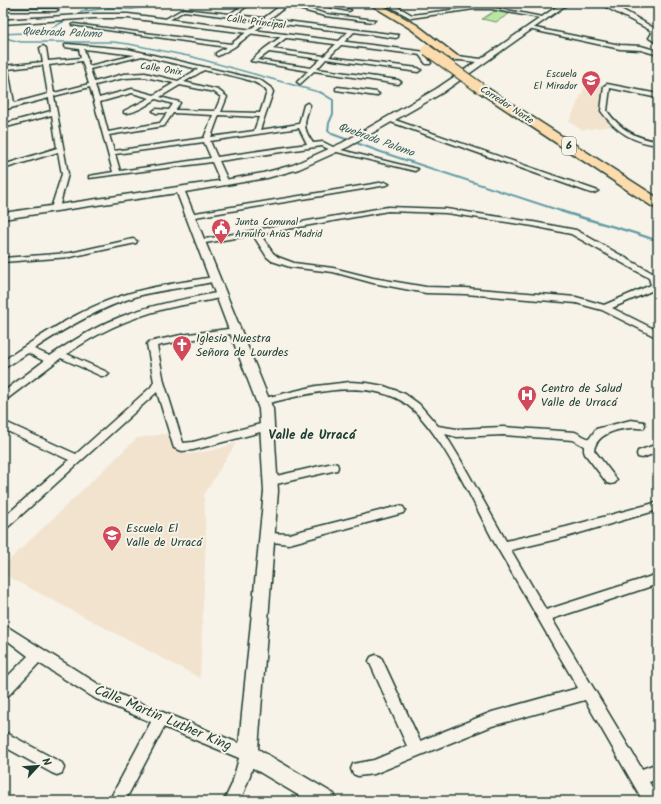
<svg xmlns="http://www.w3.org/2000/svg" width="661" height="804" font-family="Kalam,sans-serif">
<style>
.built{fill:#f2e3cf}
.green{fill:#bae5a2;stroke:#6c916b}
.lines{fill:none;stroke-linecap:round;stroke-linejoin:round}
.stream-far2{stroke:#629ba4;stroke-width:1.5}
.stream-far1{stroke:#629ba4;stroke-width:2}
.stream{stroke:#629ba4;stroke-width:2.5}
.minor-casing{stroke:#1f3d34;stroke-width:3}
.tertiary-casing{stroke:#1f3d34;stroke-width:3}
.motorway-casing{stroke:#1f3d34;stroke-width:3}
.minor{fill:#f7f3e8;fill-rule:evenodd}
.tertiary{fill:#f7f3e8;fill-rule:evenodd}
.motorway{fill:#fcdcac;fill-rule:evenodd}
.motorway-bridge-casing{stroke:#1f3d34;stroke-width:12;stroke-linecap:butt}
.motorway-bridge{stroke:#fcdcac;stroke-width:10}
.labels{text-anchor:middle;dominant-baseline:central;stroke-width:4;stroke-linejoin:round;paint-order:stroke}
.far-street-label{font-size:10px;fill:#1f3d34;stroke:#f7f3e8}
.far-poi-label{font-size:10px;fill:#1f3d34;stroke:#f7f3e8;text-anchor:end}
.far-water-label{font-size:11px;font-style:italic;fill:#355c59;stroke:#f7f3e8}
.shield{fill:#f7f3e8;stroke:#60746a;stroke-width:1}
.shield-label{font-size:11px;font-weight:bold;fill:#1f3d34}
.poi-label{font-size:12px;fill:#1f3d34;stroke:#f7f3e8;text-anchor:start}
.neighbourhood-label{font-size:13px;font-weight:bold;fill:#1f3d34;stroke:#f7f3e8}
.near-street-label{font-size:14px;fill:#1f3d34;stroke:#f7f3e8}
</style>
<rect width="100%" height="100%" fill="#f7f3e8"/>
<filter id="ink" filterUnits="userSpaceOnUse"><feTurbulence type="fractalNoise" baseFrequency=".025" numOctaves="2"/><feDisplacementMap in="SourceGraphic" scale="8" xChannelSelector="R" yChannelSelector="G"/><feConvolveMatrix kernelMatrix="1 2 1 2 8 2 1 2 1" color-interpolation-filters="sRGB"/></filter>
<g filter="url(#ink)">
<path class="built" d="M587 82 605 85 600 110 612 126 582 130 569 122Z
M171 433 175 446 180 452 189 454 214 450 236 443 204 495 206 538 200 678 3 574V566L137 438Z"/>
<path class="green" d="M495 11 509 14 496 22 482 19Z"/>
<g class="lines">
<path class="stream-far2" d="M172 3 189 5 206 3
M86 11 108 8 132 9 163 3
M3 34 44 32 87 9 85 3
M3 35 9 39 21 42H113L129 44 193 57 322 93"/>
<path class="stream-far1" d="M320 92 333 100V114L329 123 328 131 332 134 381 152 564 212"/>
<path class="stream" d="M561 211C594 222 626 229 658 241"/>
<g class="minor-casing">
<path id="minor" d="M246 3H251L235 15 264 18 284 3H289L326 14 375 20 373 22 325 16 287 6 269 19 398 35V37L396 38 354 32 329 57 418 68 421 70 418 72 326 59 317 69 398 80 401 82 398 84 314 71 300 84 297 82 308 71 251 61 264 49 285 34 287 35V37L272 49 324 56 348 32 266 22 234 47 218 56 216 55V53L227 47 72 25 74 24 231 44 261 21 184 11 166 22 162 21 183 9 230 14ZM269 52 321 59 311 68 258 60Z
M311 3H320L351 10 349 11Z
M380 3 393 4 412 15 474 7H491L547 18 545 19 491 9H474L411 18 389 6Z
M521 3H531L537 5 535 6Z
M540 3H551L563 6 561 7Z
M598 3C617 3 637 19 654 28L656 33 655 38 658 40V44L649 38 652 33 650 30Z
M3 9H56L58 10 56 11H3Z
M530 27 620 45 641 46 658 51V55L641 50 620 49 528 29Z
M67 44 127 49 260 80 271 88 273 92 260 130 299 124 304 105 307 103 310 105C304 122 302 128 313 143L323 142 337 149 418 169 415 171 333 151 322 146 219 161 229 183 225 185 221 183 212 162 89 178V176L113 172 90 87 54 96 68 174 59 208 55 210H52L51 208 62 174 58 152 3 169V165L57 148 52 115 3 128V124L51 111 49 98 3 110V106L8 105 3 66 43 62 40 48 43 46 46 48 48 61 81 58 79 49 65 47V45ZM84 49 135 55 89 66ZM142 56 198 69 178 81 145 73 124 74 94 82 90 69ZM82 61 89 84 54 93 49 65ZM43 65 48 94 14 103 8 69ZM204 70C219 74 260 78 267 92L260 113 221 112 227 97 226 96 218 90 184 82ZM145 77 174 83 154 95 132 89 99 98 95 85 124 78ZM180 85 214 92 221 97 215 111 175 110 180 103 179 102 160 97ZM132 93 150 98 124 111V113C134 114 147 105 156 99L173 104 169 110 156 109 153 111 156 113H167L160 123 108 132 100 102ZM173 113 213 115 204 138 114 151 109 135 164 126ZM219 115 259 117 254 131 211 137ZM299 128 307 144 217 157 210 141ZM204 142 211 158 120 171 115 154Z
M419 52H423L431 63 430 64H426L418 53Z
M607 84 658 94V98L610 88 607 111C620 129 636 139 658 141V145C633 142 616 132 601 111L604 86Z
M338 87 376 92 379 94 376 96 336 90V88Z
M388 119H392L598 191 594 193H591L388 121Z
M385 182 389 184 387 185 189 218 185 216 189 214Z
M388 207 446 209 533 222 576 230 656 275 658 288 612 308 658 331V338L602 310 576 303 465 294 426 293 373 283 333 272 290 267 272 261 267 257 253 235 199 244 195 242 199 240ZM388 211 446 213 533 226 571 234 649 278 651 285 604 305 576 297 465 288 426 287 373 278 333 268 294 263 278 257 273 253 260 234Z
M133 239 137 241 136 243 70 257 3 262V258L70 253Z
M214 277 218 279 217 281C191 287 164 289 138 296 101 307 67 327 34 349L50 356C72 341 95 327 120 317 152 304 187 299 221 292L224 293 225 295 224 297C204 302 184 304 164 309 129 318 96 333 67 354L107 372 109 374 107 376H101L61 358 7 399 3 400V392L44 361 28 353 3 369V361C40 336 78 310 121 296 151 286 183 282 214 277Z
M236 328 241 331 239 333 181 341 157 346 164 382 183 443 193 442 268 422 272 423 273 426 272 429 193 450 182 451 174 448 173 445 157 392 7 528 3 530V518L69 460 3 429V421L76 454 151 387 154 382 147 344 149 342 181 335Z
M350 382 367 383 384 386 405 394 419 404 438 426 457 429 503 427 575 432 589 439 596 429 600 428 631 420 644 422 645 425 644 428C639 429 635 427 631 428 616 429 597 434 594 450L617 480 615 483 611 484 607 483 585 454 584 451V446L573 440 503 435 457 437 445 434 459 457 506 541 566 527 658 502V510L566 537 511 550 546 610 658 574V584L552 619 642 769 658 763V779L649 782 657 796 658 801H643L585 700 492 726 374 774 358 776 353 774 351 769 353 764 374 760 407 746 369 661 371 657 376 655 381 657 420 741 492 712 578 688C551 642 525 595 498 549 476 510 436 415 396 398 354 380 307 394 265 404L260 401 265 398 316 386Z
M658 444V452L642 458 638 457 637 454 638 451Z
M333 463 337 464 338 467 337 470 272 485 268 484 266 481 268 478 272 477Z
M399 506 403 507 405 510 403 513 289 544 264 541 262 538 264 535 268 533 289 534Z
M3 624 106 689 253 749C258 760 245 789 240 801H224L232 784 239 758 164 727 125 801H109L151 722 96 699 39 663 8 696 3 698V681L28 656 3 637Z
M3 731 62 763 64 768 62 773 57 775 52 773 3 746Z"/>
</g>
<g class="tertiary-casing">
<path id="tertiary" d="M562 3H569L442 93 348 147 299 169 267 178 185 192 273 409 278 491 258 749 334 794 337 801H308L241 761 238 754 264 491 259 409 177 193 3 219V213L225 180 263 173 293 165 342 143 436 89 476 62 128 18H94L3 24V20L94 14H128L481 59Z"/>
</g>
<g class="motorway-casing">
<path id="motorway" d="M368 3H378L417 25 460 58 459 60H451L411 29Z
M480 85 484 86 658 198V208L653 207 476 90 475 88Z"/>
</g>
<use href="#minor" class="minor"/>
<use href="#tertiary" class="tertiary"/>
<use href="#motorway" class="motorway"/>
<g class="motorway-bridge-casing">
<path id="motorway-bridge" d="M427 50 480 88"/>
</g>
<use href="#motorway-bridge" class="motorway-bridge"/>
</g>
</g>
<defs>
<g id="school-pin" transform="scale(1)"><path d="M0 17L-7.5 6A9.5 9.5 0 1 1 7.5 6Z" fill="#d1495b" stroke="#f7f3e8"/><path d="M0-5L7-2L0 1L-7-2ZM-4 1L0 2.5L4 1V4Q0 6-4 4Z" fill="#fff"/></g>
<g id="civic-pin" transform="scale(1)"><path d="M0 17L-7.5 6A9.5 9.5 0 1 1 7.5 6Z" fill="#d1495b" stroke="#f7f3e8"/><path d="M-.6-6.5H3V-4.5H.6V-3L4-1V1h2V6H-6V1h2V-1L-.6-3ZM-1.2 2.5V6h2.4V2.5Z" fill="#fff"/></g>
<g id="church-pin" transform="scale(1)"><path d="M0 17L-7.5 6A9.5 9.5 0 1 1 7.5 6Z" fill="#d1495b" stroke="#f7f3e8"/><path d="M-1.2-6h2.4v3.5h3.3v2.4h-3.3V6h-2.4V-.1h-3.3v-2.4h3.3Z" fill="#fff"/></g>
<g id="hospital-pin" transform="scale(1)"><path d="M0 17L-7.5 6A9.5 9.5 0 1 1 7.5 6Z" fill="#d1495b" stroke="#f7f3e8"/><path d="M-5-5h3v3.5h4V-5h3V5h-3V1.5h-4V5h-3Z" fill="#fff"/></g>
</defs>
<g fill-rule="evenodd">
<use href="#school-pin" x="591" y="80"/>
<use href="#civic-pin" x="221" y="228"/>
<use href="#church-pin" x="182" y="345"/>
<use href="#hospital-pin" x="527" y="395"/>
<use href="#school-pin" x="112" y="535"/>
</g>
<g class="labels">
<g class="far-street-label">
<text transform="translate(256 22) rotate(7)">Calle Principal</text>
<text transform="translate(161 69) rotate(9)">Calle Onix</text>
<text transform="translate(507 105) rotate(33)">Corredor Norte</text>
</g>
<g class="far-poi-label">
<text x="577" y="74">Escuela<tspan x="577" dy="12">El Mirador</tspan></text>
<text x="235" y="222" text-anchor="start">Junta Comunal<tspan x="235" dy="12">Arnulfo Arias Madrid</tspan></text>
</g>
<g class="far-water-label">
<text transform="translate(62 33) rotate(2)">Quebrada Palomo</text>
<text transform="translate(376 140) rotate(20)">Quebrada Palomo</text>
</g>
<rect class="shield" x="562" y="137" width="14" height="18" rx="3"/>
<g class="shield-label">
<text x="569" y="146">6</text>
</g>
<g class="poi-label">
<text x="196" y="338">Iglesia Nuestra<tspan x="196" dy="14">Señora de Lourdes</tspan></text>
<text x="541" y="388">Centro de Salud<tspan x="541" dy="14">Valle de Urracá</tspan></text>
<text x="126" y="528">Escuela El<tspan x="126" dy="14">Valle de Urracá</tspan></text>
</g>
<g class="neighbourhood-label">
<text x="312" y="435">Valle de Urracá</text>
</g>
<g class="near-street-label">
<text transform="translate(163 718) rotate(23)">Calle Martin Luther King</text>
</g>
</g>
<rect width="661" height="804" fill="none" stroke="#f7f3e8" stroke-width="16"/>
<rect x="8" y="8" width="645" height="788" fill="none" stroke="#1f3d34" stroke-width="1.5" filter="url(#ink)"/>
<g transform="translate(38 766) rotate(64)" stroke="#f7f3e8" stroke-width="3" paint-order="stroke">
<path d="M0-3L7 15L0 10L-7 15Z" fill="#1f3d34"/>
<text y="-6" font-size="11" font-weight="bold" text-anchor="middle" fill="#1f3d34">N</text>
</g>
</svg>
